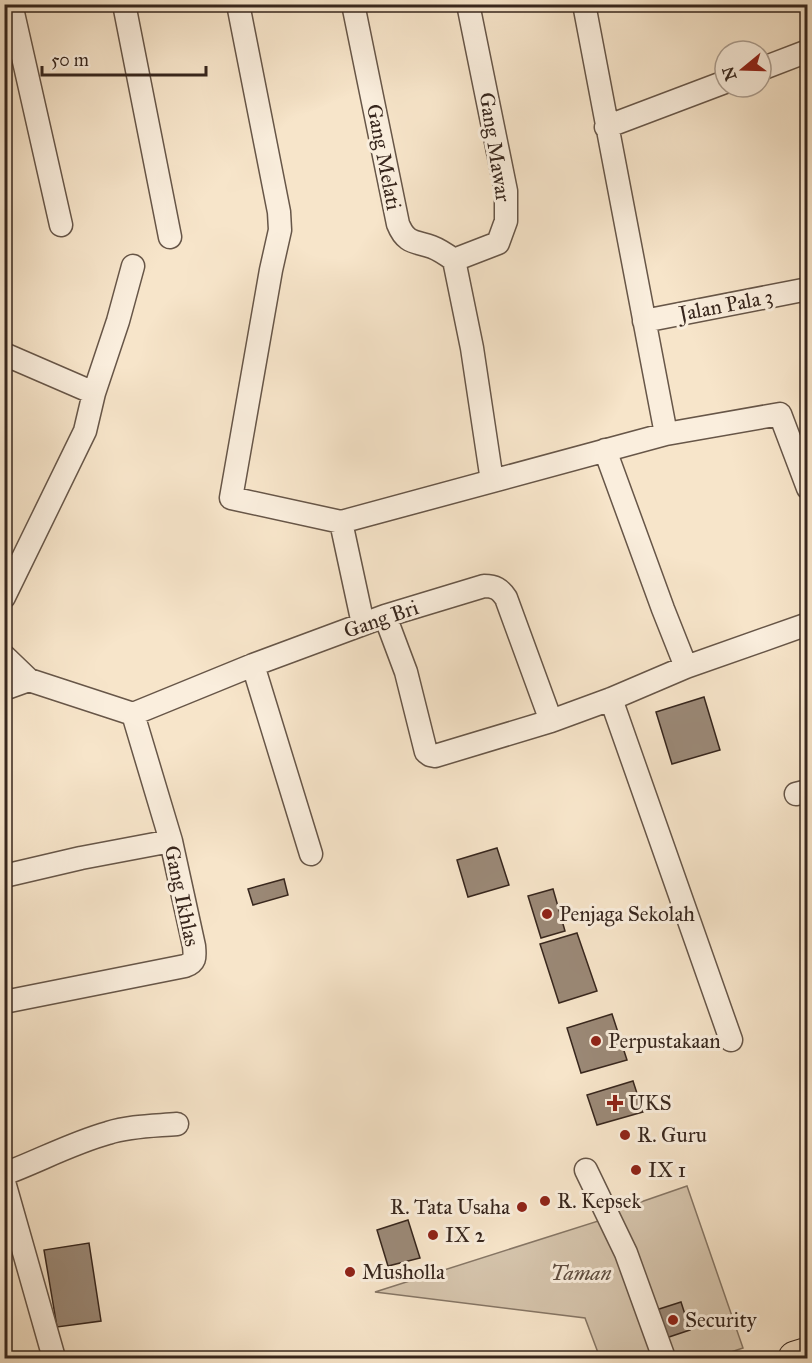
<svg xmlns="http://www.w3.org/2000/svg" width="812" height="1363" font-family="'IM FELL Great Primer',serif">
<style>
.green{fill:#d6c5ad;stroke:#867665;stroke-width:1.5}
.building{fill:#9b8977;stroke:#37261d;stroke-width:1.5}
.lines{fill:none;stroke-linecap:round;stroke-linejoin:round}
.street-casing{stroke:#675648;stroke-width:25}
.primary-casing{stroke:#37261d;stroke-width:35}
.street{stroke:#faeedd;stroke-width:22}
.primary{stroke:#f7e5ca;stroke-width:33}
.poi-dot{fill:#8f2418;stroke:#faeedd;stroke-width:2}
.labels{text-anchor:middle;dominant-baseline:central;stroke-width:6;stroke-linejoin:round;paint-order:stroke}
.street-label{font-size:21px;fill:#37261d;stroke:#faeedd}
.poi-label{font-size:21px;fill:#37261d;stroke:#faeedd;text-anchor:start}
.park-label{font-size:21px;font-style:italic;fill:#5f4e41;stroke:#faeedd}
</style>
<rect width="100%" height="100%" fill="#f7e5ca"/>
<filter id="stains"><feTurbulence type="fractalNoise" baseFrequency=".00333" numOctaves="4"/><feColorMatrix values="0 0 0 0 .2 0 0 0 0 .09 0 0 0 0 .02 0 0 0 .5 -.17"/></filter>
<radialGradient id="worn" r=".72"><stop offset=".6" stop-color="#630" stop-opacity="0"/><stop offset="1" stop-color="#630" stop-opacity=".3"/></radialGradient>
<path class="green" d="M687 1186 743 1348 713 1358H668L609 1213Z
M598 1221 618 1242 657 1358H600L585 1318 375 1292Z"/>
<path class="building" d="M704 697 720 750 672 764 656 712Z
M497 848 509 885 468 897 457 860Z
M284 879 288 895 253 905 248 889Z
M553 889 565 931 541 938 528 896Z
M577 933 597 991 559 1003 540 944Z
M612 1014 627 1060 581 1073 567 1028Z
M633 1081 643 1112 597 1125 587 1095Z
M408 1220 420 1258 388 1266 377 1230Z
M89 1243 101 1321 57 1327 44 1250Z
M681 1302 690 1330 666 1338 656 1310Z"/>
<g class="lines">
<g class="street-casing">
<path id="street" d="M11 4 61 225
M124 4 170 237
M238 4 279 212 280 230 271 270 231 498 341 522 666 434 780 414 808 488
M353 4 398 224C406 244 415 241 432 247 440 250 447 255 454 260L472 348 492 481
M584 4 666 434
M761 69 808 51
M606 127 725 82
M454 260 498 243 506 221V191L468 4
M644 321 808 289
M4 354 94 393
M605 450 663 609 686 667
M341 522 363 624
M4 597 85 431 94 393 118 321 133 266
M385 616 406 672 426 752 430 755 435 756 551 721 611 699 686 667 808 624
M4 656 29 680
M253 665 311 854
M4 689 29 680 133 714
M611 699 731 1040
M133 714 253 665 385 616 484 586C495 586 500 589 506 598L551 721
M796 794 808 791
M4 876 81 858 171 841
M4 1002 185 966C196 962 195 957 194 946L171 841 133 714
M586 1170 626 1253 664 1358
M4 1174C39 1161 72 1143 108 1133 130 1126 154 1126 177 1124
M4 1182 54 1358"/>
</g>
<g class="primary-casing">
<path id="primary" d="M795 1358 808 1354"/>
</g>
<use href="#street" class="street"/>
<use href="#primary" class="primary"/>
</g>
<g class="poi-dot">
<circle cx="547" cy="914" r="6"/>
<circle cx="596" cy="1041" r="6"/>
<path d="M612 1094h6v6h6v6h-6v6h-6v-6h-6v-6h6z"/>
<circle cx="625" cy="1135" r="6"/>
<circle cx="636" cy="1170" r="6"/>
<circle cx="545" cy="1201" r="6"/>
<circle cx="522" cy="1207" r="6"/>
<circle cx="433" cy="1235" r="6"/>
<circle cx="350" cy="1272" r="6"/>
<circle cx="673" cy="1320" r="6"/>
</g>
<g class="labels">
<g class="street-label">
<text transform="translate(495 147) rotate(81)">Gang Mawar</text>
<text transform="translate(384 157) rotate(79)">Gang Melati</text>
<text transform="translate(726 305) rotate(-11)">Jalan Pala 3</text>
<text transform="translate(381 619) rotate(-19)">Gang Bri</text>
<text transform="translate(182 896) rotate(78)">Gang Ikhlas</text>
</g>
<g class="poi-label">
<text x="559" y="914">Penjaga Sekolah</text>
<text x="608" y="1041">Perpustakaan</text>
<text x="628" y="1103">UKS</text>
<text x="637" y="1135">R. Guru</text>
<text x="648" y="1170">IX 1</text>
<text x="557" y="1201">R. Kepsek</text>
<text x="510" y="1207" text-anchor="end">R. Tata Usaha</text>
<text x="445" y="1235">IX 2</text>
<text x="362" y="1272">Musholla</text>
<text x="685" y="1320">Security</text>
</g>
<g class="park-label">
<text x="581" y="1273">Taman</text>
</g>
</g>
<rect width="812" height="1363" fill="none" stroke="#f7e5ca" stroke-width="24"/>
<rect x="6" y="6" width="800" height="1351" fill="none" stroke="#37261d" stroke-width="3"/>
<rect x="12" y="12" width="788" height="1339" fill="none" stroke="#37261d" stroke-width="1.5"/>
<g transform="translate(743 69) rotate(251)"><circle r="28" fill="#faeedd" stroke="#ac9e90" stroke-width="1.5"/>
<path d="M0-4.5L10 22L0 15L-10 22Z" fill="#8f2418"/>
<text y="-9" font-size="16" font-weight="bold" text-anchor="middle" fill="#37261d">N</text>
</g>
<path d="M42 66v9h164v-9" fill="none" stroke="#37261d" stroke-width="3"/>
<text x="51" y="66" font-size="18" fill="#37261d" stroke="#faeedd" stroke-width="4.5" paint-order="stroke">50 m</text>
<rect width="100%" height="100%" filter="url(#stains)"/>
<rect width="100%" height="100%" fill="url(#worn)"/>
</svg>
